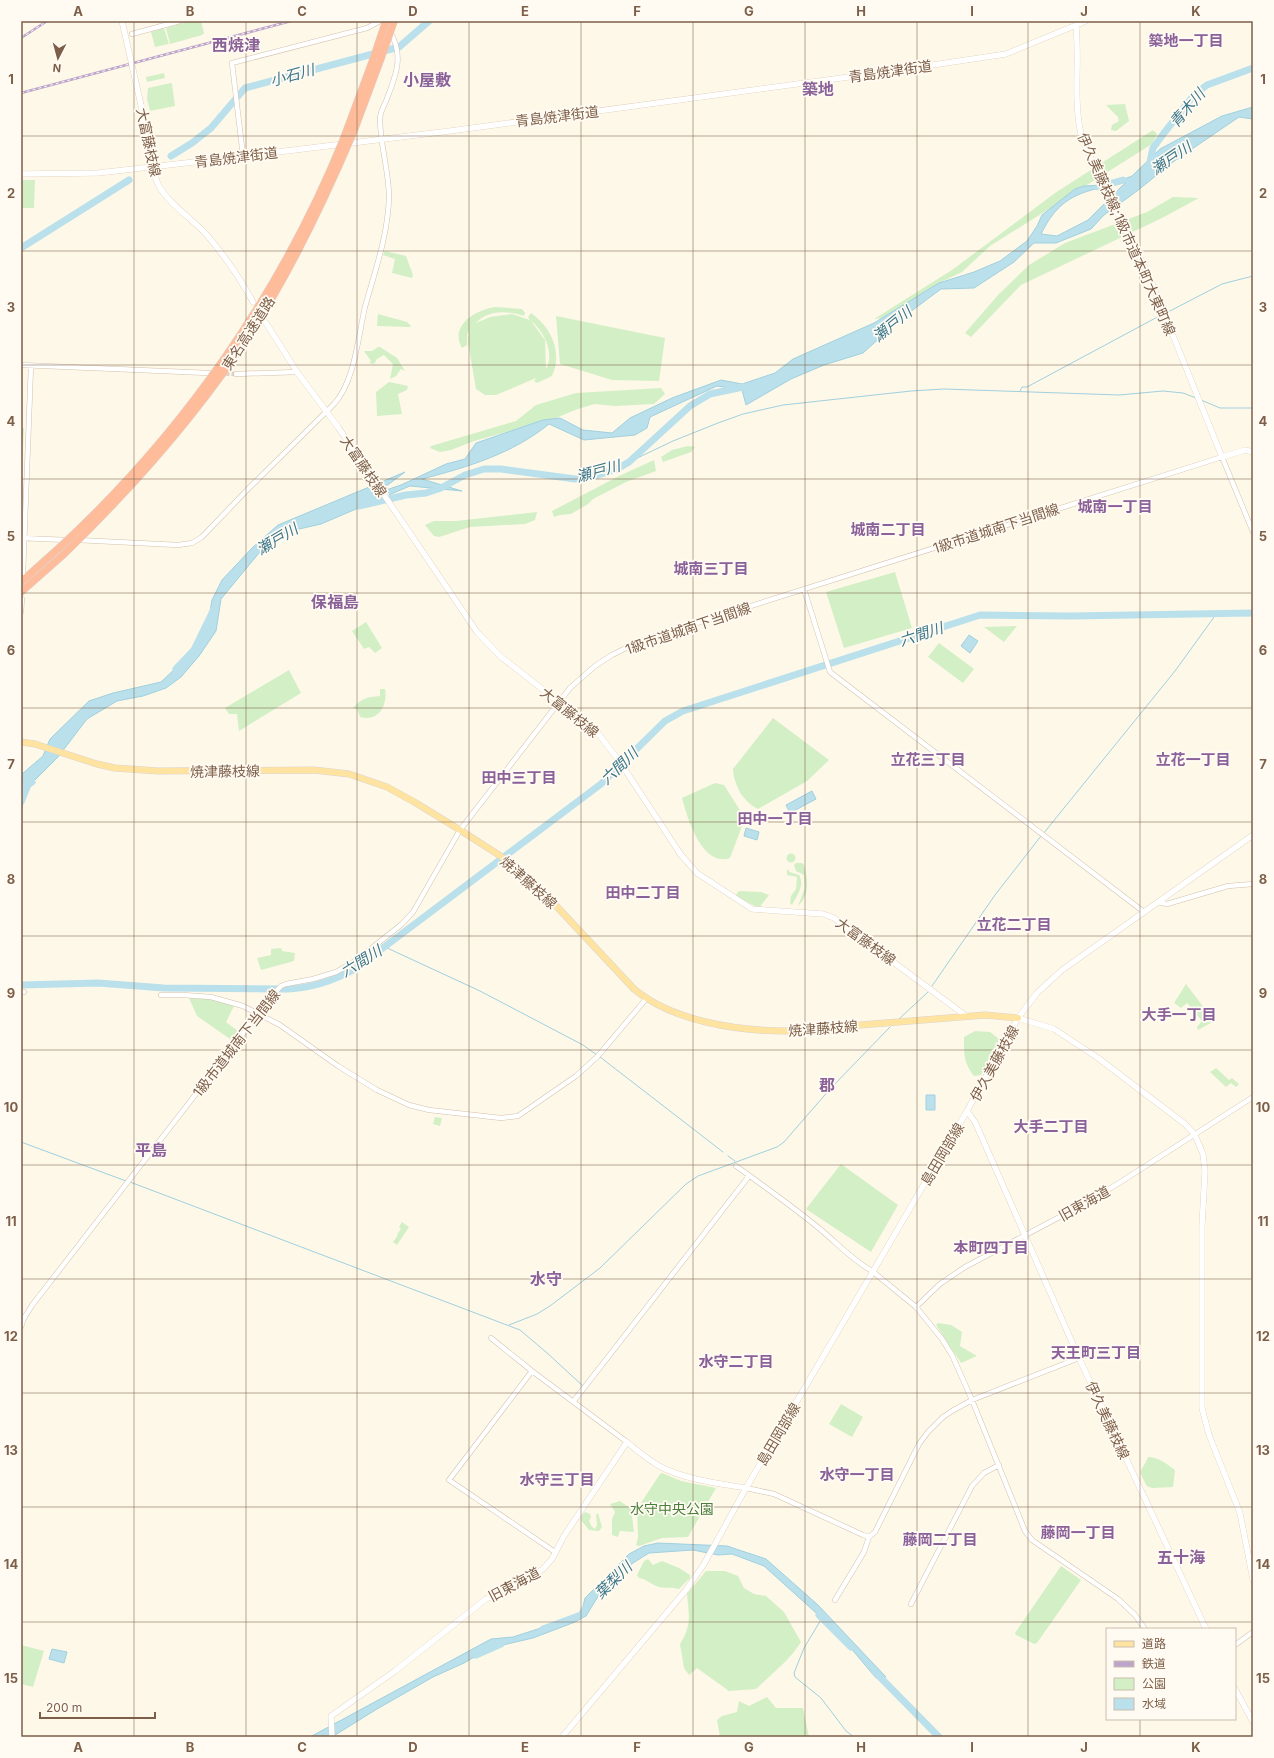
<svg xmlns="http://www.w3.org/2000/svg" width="1274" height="1758" font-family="Inter,'Noto Sans JP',sans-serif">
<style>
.green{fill:#d3efc5;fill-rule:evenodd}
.water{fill:#bae0eb;stroke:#a0d0de}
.pier{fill:#fef8e9}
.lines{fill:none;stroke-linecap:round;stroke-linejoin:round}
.stream{stroke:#a0d0de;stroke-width:1}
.river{stroke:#bae0eb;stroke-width:7}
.tertiary-tunnel{stroke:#ded2c1;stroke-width:4.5;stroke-dasharray:4.5 2;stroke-linecap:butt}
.tertiary-casing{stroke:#d3c1ad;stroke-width:5.5}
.secondary-casing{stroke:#d9c3ac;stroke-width:6}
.primary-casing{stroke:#ddd5d0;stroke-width:7}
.motorway-casing{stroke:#ddd5d0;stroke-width:8}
.tertiary{stroke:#fff;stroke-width:4.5}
.secondary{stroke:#fff;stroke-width:5.5}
.primary{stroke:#ffe3a0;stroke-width:6}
.motorway{stroke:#febc9b;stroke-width:7}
.rail-casing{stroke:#bca4cb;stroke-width:2.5}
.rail{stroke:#fffbf2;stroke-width:1;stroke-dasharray:3;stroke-linecap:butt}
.secondary-bridge-casing{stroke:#d9c3ac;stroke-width:6;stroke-linecap:butt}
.motorway-bridge-casing{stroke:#ddd5d0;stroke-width:8;stroke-linecap:butt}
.secondary-bridge{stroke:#fff;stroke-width:5.5}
.motorway-bridge{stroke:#febc9b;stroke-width:7}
.grid{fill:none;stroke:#7d5f49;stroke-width:1;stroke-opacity:0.55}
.labels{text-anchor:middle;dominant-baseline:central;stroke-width:3.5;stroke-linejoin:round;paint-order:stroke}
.street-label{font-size:14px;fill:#7d5f49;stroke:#fffbf2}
.park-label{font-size:14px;fill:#4b7e3c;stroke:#fffbf2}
.neighbourhood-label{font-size:15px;font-weight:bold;fill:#8b6199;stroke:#fffbf2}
.water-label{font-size:15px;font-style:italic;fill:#3c778b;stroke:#fffbf2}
.quarter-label{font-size:16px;font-weight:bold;fill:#8b6199;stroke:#fffbf2}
.neatline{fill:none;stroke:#7d5f49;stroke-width:1.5}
.grid-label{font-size:13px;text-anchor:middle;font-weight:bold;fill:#7d5f49}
</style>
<rect width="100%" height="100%" fill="#fef8e9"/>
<path class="green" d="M191 21H201L204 33 202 35 170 44 166 28Z
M164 28 169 44 155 47 151 32Z
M164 73 165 78 147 82 146 77Z
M171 83 172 84 175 106 150 111 147 99 148 88Z
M1125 104 1129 121 1116 131 1111 130 1112 125 1119 121 1118 117 1106 105Z
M1153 130 1157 134 1152 144 990 246 962 272 941 282 882 318 874 319 952 270 1055 193Z
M21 180H35L34 208H21Z
M1173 197 1199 198 1162 218 1021 285 971 337 965 333 999 294 1029 265 1065 243 1147 212Z
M385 251 406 256 413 275 412 278 392 273 395 259 383 255Z
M495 307 522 309 525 313 524 316C508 311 489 309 476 323L490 317 512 314 530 320 528 317 531 313C551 327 563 352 552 376L537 383 534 381 536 378 496 395H485L476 389 468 342 469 331 467 334V345L462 348C449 326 475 310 495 307ZM531 321C544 331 555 353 546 369L545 340Z
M378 314 407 322 411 326 410 327 377 326Z
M556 316 665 338 659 381 612 380 560 364Z
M378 347H380L397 358 405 371 401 369 396 376 390 379 393 364 384 355 377 359 374 364 369 363 371 361 364 351H372Z
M389 382 408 386 407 390 398 394 402 414 377 416 376 392Z
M661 388 665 394 654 404 615 406 594 404 575 410 556 418 474 441 451 450 440 452 430 448 431 446 516 421 536 405 576 393Z
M21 427 24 428 21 484Z
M688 446 695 447 691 452 663 462 661 457 672 450Z
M654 460 656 471 626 482 593 499 588 504 571 514 560 515 554 517 552 511 619 476Z
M537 512 535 520 525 524 470 527 439 537 434 536 425 525 434 521H456Z
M895 572 912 628 844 648 826 592Z
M366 622 382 648 375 653 369 647 364 649 352 631Z
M1017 626 1004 642 984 627Z
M939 643 974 669 963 683 928 657Z
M289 670 301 693 239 731 237 714H229L225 708Z
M380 689H385C388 706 378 722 360 717L357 709 353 708C362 698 367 697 380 696Z
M773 718 829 760 807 781 758 809C743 802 734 785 733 769Z
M715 783 724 785 745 818 730 858C702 868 687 817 682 798Z
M786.5 858a4.5 4.5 0 1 1 9 0a4.5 4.5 0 1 1-9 0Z
M796 863H802L804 865C808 880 810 894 798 906L805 888 804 875 796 871 794 865Z
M787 869 790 872 799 875C805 886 797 895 792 905L790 903 791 896 796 889 797 877 787 875Z
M739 891 761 892 769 895 759 908 735 896Z
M281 948 282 951 295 953 294 961 261 970 257 958 271 955V949Z
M1186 984 1214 1021 1198 1030 1197 1027 1202 1021 1187 1003 1181 1008 1174 1003Z
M189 998 207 999 235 1004 226 1022 238 1031 230 1039 197 1016Z
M975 1031 990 1032 999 1039 997 1047 981 1075 974 1076C963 1062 964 1053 964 1037Z
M1216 1068 1229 1080 1232 1078 1239 1084 1236 1087 1231 1083 1226 1087 1210 1072Z
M435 1117 442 1118 440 1126 433 1124Z
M841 1164 898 1205 871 1252 806 1209Z
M402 1222 409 1227 397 1245 393 1242 398 1235 397 1234 401 1229 399 1227Z
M938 1323 951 1325 962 1332 960 1346 977 1356 961 1363 936 1325Z
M841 1404 863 1417 852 1437 829 1424Z
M1148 1457C1158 1457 1167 1464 1175 1470L1173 1487 1152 1488 1147 1486C1136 1467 1142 1473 1148 1457Z
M662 1473 681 1481 716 1488 688 1537 662 1538 639 1546 636 1545 638 1538 637 1509 660 1474Z
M620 1501 631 1509 634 1532 620 1531 618 1537 612 1535V1519L615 1512 610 1504Z
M585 1512 590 1514 591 1517 589 1521 592 1527 595 1529 597 1525 596 1515 598 1513 602 1527 599 1531 589 1530 581 1520 582 1515Z
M648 1559 653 1565 662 1561 679 1568 690 1575V1578L679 1589C671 1587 664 1589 656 1586 650 1583 646 1579 639 1578L637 1575 644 1561Z
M1061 1566 1081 1580 1037 1643 1034 1644 1016 1635 1015 1633Z
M706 1571H725L738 1576 744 1588 754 1594 766 1596 784 1612 801 1642 794 1652 786 1661 756 1689 729 1691 697 1668 689 1675 684 1668 680 1644C692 1625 689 1616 687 1594Z
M21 1645 44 1651 33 1687 21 1684Z
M767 1697 776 1708H803L809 1737H720L717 1720 722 1716 737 1712 739 1701 749 1706Z"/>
<path class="water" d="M1253 107V119L1239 117 1173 162 1137 191 1104 215 1091 229 1056 243H1034L1014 262 974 288 941 289 902 318 863 353 824 365 791 379 746 405 742 390 717 386 650 417 647 428 635 435 584 440 549 424C512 454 468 467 422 479L462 491 410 486 321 524 286 532 259 553 221 599 216 631 199 656 181 677 166 688 143 696 117 701 87 719 58 757 24 791 21 815 22 774 43 756 50 739 89 701 113 693 161 682 197 648 207 629 212 600 222 580 252 548 278 525 405 472 377 493 401 485 446 464 465 459 476 443 543 420 560 418 583 430 612 433 630 418 672 398 721 380 742 384 775 373 793 359 874 323 939 283 974 272 1000 261 1027 241 1037 226 1042 215 1075 189 1084 186 1103 185 1104 187C1071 194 1056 204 1041 234L1057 236 1088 220 1126 182 1116 185 1114 183 1132 176 1160 149 1222 116Z
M969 635 978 641 970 653 961 646Z
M812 791 816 799 790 813 786 805Z
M746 828 759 832 757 840 744 836Z
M926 1095H935V1110H926Z
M658 1543 727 1546 766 1559 818 1605 886 1677 876 1678 844 1640 825 1621 764 1566 732 1554 718 1555 693 1550 649 1553 633 1563 619 1575 615 1583 602 1590 586 1616 575 1622 533 1638 490 1648 464 1663 433 1677 377 1709 332 1737H310L491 1639 513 1637 581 1615 585 1598 629 1554 644 1546Z
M52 1649 67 1652 64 1663 49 1659Z"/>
<path class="pier" d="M380 481 390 496 381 500 371 485Z"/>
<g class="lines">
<path class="stream" d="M1166 313 1222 284 1253 276
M1020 391 1022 387H1027L1163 314
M1201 400 1220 408H1253
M629 462 673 441 718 423 743 414 783 405 911 391 944 389 1119 395 1163 391 1183 393 1196 398
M1043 834 1175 671 1217 613
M385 947 480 991 583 1045 597 1055
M932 986 995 895 1041 836
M899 1019 928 992
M600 1057 723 1152
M21 1142 126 1181
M728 1156 735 1161
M130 1182 520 1330 546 1352 583 1386
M509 1325 537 1314 550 1306 600 1268 686 1184 698 1176 777 1147 784 1142 830 1089 890 1027
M822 1618 804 1648 794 1673 795 1677 821 1698 846 1731 854 1737"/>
<path class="river" d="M171 156 192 143 211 128 245 88 399 47 429 21
M1149 166 1153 148 1164 133 1194 95 1207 85 1253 68
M1098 187 1123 180
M21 248 129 180
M359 506 406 495 426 493 441 488 465 475 484 469H501L575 479 595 476 617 469 629 462 690 406 710 394 743 387
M176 669 194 650 213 611
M21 802 28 785 32 782
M21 985 98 983 164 988 288 989C311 988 335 980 355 969L601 784 665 721 683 711 980 615 1071 616 1253 613
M819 1615 851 1647
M543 1629 581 1615 586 1607
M476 1655 501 1644
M875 1672 939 1737"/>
<path class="tertiary-tunnel" d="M212 373 236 374"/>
<g class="tertiary-casing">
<path id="tertiary" d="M132 34 180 21
M243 156 232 63 367 28 380 21
M21 365 209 373
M236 374 297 372
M21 538 67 540
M77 540 178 545 192 543 202 537 248 489 334 404C355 381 358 337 365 307 375 271 388 235 389 197 389 171 380 145 380 119 380 113 383 107 386 101 395 78 405 56 390 32
M23 573 31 366
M804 589 830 672 1144 912
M21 612 22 599
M1158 902 1167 904 1228 886 1253 884
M21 992H24
M161 995H183L211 997 243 1006 280 1025 338 1066 377 1090 409 1105 429 1110 501 1118 518 1116 576 1076 597 1057 646 999
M736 1166C764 1186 793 1207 820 1229 837 1243 852 1260 872 1271L916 1307 942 1339 952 1355 972 1400 1019 1516 1025 1531 1032 1540 1118 1599 1135 1615 1145 1629
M916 1307 940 1284 965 1267 1086 1203 1119 1183 1253 1097
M21 1327 24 1318 33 1304 272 996 281 986 286 984 313 979 336 972 345 967 358 959 402 924 413 912 460 830 570 688 595 666 612 655 640 641 1222 457 1253 532
M491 1338 532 1371 627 1442
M532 1371 449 1480 555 1552
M573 1402 749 1176
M746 1488 774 1494 863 1535 869 1537
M835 1600 864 1552 869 1537 875 1532 919 1444 928 1432 943 1417 952 1411 972 1400 1079 1358
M911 1604 972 1486 984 1473 999 1465
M1235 1645 1253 1632"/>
</g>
<g class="secondary-casing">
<path id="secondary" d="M1076 26C1080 65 1072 104 1083 142L1149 276 1222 457 1245 450 1253 452
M141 105C146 132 147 161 159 186 170 205 191 218 206 234 224 255 240 278 253 302
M21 174 98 173 212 160 450 131 886 72 1006 54 1086 21
M266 323 297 372 338 427 477 632 500 656 597 732 620 762 681 855 697 873 752 909 823 914 834 918 966 1016
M1018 1018 1054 1029 1098 1058 1185 1124 1195 1135 1203 1154 1205 1171 1202 1226V1408L1209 1435 1240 1513 1253 1580
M967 1111 975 1122 983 1140 1079 1358 1206 1629
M1235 1689 1253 1722
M332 1737 331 1716 395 1671 486 1599 527 1579 543 1569 552 1559 564 1536 627 1442C637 1451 648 1459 659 1466 686 1480 717 1483 746 1488
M562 1737 686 1590 704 1564 746 1488 967 1111 1018 1018 1037 993 1062 970 1253 835"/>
</g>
<g class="primary-casing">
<path id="primary" d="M21 742 35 744 97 764 115 768 158 771 314 770 349 774 387 787 416 803 460 830 499 855 526 876 545 894 634 989C672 1021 737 1031 786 1031L985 1015 1018 1018"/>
</g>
<g class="motorway-casing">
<path id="motorway" d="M353 133 381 58
M344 138 373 60
M21 582 59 548
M21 592 64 554"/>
</g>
<use href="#tertiary" class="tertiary"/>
<use href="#secondary" class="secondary"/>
<use href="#primary" class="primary"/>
<use href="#motorway" class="motorway"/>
<g class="rail-casing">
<path id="rail" d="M21 38 47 21
M21 93 291 21"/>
</g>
<use href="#rail" class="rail"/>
<g class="secondary-bridge-casing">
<path id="secondary-bridge" d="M122 21 141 105"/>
</g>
<g class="motorway-bridge-casing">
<path id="motorway-bridge" d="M381 58 394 21
M373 60 386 21
M59 548C182 435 281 294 344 138
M64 554C134 486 198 414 251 332 292 269 324 201 353 133"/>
</g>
<use href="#secondary-bridge" class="secondary-bridge"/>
<use href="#motorway-bridge" class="motorway-bridge"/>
</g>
<path class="grid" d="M134 21V1737M246 21V1737M357 21V1737M469 21V1737M581 21V1737M693 21V1737M805 21V1737M917 21V1737M1028 21V1737M1140 21V1629M21 136H1253M21 251H1253M21 365H1253M21 479H1253M21 593H1253M21 708H1253M21 822H1253M21 936H1253M21 1050H1253M21 1165H1253M21 1279H1253M21 1393H1253M21 1507H1253M21 1622H1253M1140 1719V1737"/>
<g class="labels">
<g class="street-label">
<text transform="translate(890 71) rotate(-8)">青島焼津街道</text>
<text transform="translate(557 116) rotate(-7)">青島焼津街道</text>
<text transform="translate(149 142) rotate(78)">大富藤枝線</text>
<text transform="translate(236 157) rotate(-7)">青島焼津街道</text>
<text transform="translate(1127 234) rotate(66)">伊久美藤枝線;1級市道本町大東町線</text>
<text transform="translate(248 333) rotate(-57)">東名高速道路</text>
<text transform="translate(364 466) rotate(56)">大富藤枝線</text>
<text transform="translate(996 528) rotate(-18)">1級市道城南下当間線</text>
<text transform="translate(688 628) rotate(-19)">1級市道城南下当間線</text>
<text transform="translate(570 712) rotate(39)">大富藤枝線</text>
<text transform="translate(225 771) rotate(-1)">焼津藤枝線</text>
<text transform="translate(529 882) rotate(42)">焼津藤枝線</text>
<text transform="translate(866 941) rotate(36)">大富藤枝線</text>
<text transform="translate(823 1028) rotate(-4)">焼津藤枝線</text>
<text transform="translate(236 1043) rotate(-52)">1級市道城南下当間線</text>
<text transform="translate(994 1063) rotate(-61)">伊久美藤枝線</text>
<text transform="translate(942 1154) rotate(-59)">島田岡部線</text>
<text transform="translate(1084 1203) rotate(-29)">旧東海道</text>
<text transform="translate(1108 1420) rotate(65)">伊久美藤枝線</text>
<text transform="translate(778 1434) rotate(-59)">島田岡部線</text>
<text transform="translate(514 1584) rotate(-28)">旧東海道</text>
</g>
<g class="park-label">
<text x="672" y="1508">水守中央公園</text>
</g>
<g class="neighbourhood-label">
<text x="1186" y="40">築地一丁目</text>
<text x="1115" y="506">城南一丁目</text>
<text x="888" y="529">城南二丁目</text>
<text x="711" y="568">城南三丁目</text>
<text x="928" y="759">立花三丁目</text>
<text x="1193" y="759">立花一丁目</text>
<text x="519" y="777">田中三丁目</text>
<text x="775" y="818">田中一丁目</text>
<text x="643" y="892">田中二丁目</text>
<text x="1014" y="924">立花二丁目</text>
<text x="1179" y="1014">大手一丁目</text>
<text x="1051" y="1126">大手二丁目</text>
<text x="991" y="1247">本町四丁目</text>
<text x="1096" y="1352">天王町三丁目</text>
<text x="736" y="1361">水守二丁目</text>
<text x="857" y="1474">水守一丁目</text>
<text x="557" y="1479">水守三丁目</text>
<text x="1078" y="1532">藤岡一丁目</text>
<text x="940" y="1539">藤岡二丁目</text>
</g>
<g class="water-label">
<text transform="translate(292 75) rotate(-15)">小石川</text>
<text transform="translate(1187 108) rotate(-49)">青木川</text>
<text transform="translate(1171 158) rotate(-34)">瀬戸川</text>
<text transform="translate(892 324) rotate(-39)">瀬戸川</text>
<text transform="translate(598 471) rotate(-15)">瀬戸川</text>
<text transform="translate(277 539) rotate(-31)">瀬戸川</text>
<text transform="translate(921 634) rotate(-18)">六間川</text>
<text transform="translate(619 766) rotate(-44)">六間川</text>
<text transform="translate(361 961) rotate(-32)">六間川</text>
<text transform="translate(613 1580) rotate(-44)">葉梨川</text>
</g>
<g class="quarter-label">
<text x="236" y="45">西焼津</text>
<text x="427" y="80">小屋敷</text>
<text x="818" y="89">築地</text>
<text x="335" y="602">保福島</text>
<text x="827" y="1085">郡</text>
<text x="151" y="1150">平島</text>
<text x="546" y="1279">水守</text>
<text x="1181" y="1557">五十海</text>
</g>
</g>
<rect width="1274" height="1758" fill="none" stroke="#fffbf2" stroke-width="44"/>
<rect x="1106" y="1628" width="130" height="92" fill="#fffbf2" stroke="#cbbdae"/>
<rect x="1114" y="1641" width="20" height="6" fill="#ffe3a0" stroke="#cbbdae"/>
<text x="1142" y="1648" font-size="12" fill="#7d5f49">道路</text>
<rect x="1114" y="1661" width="20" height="6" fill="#bca4cb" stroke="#cbbdae"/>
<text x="1142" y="1668" font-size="12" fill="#7d5f49">鉄道</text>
<rect x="1114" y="1678" width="20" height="12" fill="#d3efc5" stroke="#cbbdae"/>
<text x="1142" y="1688" font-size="12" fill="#7d5f49">公園</text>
<rect x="1114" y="1698" width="20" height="12" fill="#bae0eb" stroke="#cbbdae"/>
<text x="1142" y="1708" font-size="12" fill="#7d5f49">水域</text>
<g transform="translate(58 58) rotate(186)" stroke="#fffbf2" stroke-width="3" paint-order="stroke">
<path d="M0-3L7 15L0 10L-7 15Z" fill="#7d5f49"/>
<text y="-6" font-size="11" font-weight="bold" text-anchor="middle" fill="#7d5f49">N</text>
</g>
<path d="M40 1712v6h115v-6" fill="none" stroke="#7d5f49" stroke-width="2"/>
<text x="46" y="1712" font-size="12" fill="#7d5f49" stroke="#fffbf2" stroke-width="3" paint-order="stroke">200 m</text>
<rect x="22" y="22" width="1230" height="1714" class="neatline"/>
<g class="grid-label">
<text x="78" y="16">A</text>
<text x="190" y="16">B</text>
<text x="302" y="16">C</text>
<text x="413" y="16">D</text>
<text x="525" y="16">E</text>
<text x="637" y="16">F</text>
<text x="749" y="16">G</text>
<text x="861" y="16">H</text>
<text x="972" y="16">I</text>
<text x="1084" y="16">J</text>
<text x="1196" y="16">K</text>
<text x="11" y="84">1</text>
<text x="1263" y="84">1</text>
<text x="11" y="198">2</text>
<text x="1263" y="198">2</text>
<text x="11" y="312">3</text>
<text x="1263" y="312">3</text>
<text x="11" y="426">4</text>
<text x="1263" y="426">4</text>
<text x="11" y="541">5</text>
<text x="1263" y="541">5</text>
<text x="11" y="655">6</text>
<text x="1263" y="655">6</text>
<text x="11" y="769">7</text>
<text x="1263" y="769">7</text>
<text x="11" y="884">8</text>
<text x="1263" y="884">8</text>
<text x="11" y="998">9</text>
<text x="1263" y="998">9</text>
<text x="11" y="1112">10</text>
<text x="1263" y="1112">10</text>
<text x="11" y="1226">11</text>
<text x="1263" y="1226">11</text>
<text x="11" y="1341">12</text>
<text x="1263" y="1341">12</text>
<text x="11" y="1455">13</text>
<text x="1263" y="1455">13</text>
<text x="11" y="1569">14</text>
<text x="1263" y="1569">14</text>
<text x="11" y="1683">15</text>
<text x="1263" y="1683">15</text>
<text x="78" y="1752">A</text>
<text x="190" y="1752">B</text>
<text x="302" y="1752">C</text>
<text x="413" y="1752">D</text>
<text x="525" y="1752">E</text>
<text x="637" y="1752">F</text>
<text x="749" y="1752">G</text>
<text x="861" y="1752">H</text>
<text x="972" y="1752">I</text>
<text x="1084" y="1752">J</text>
<text x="1196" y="1752">K</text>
</g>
</svg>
